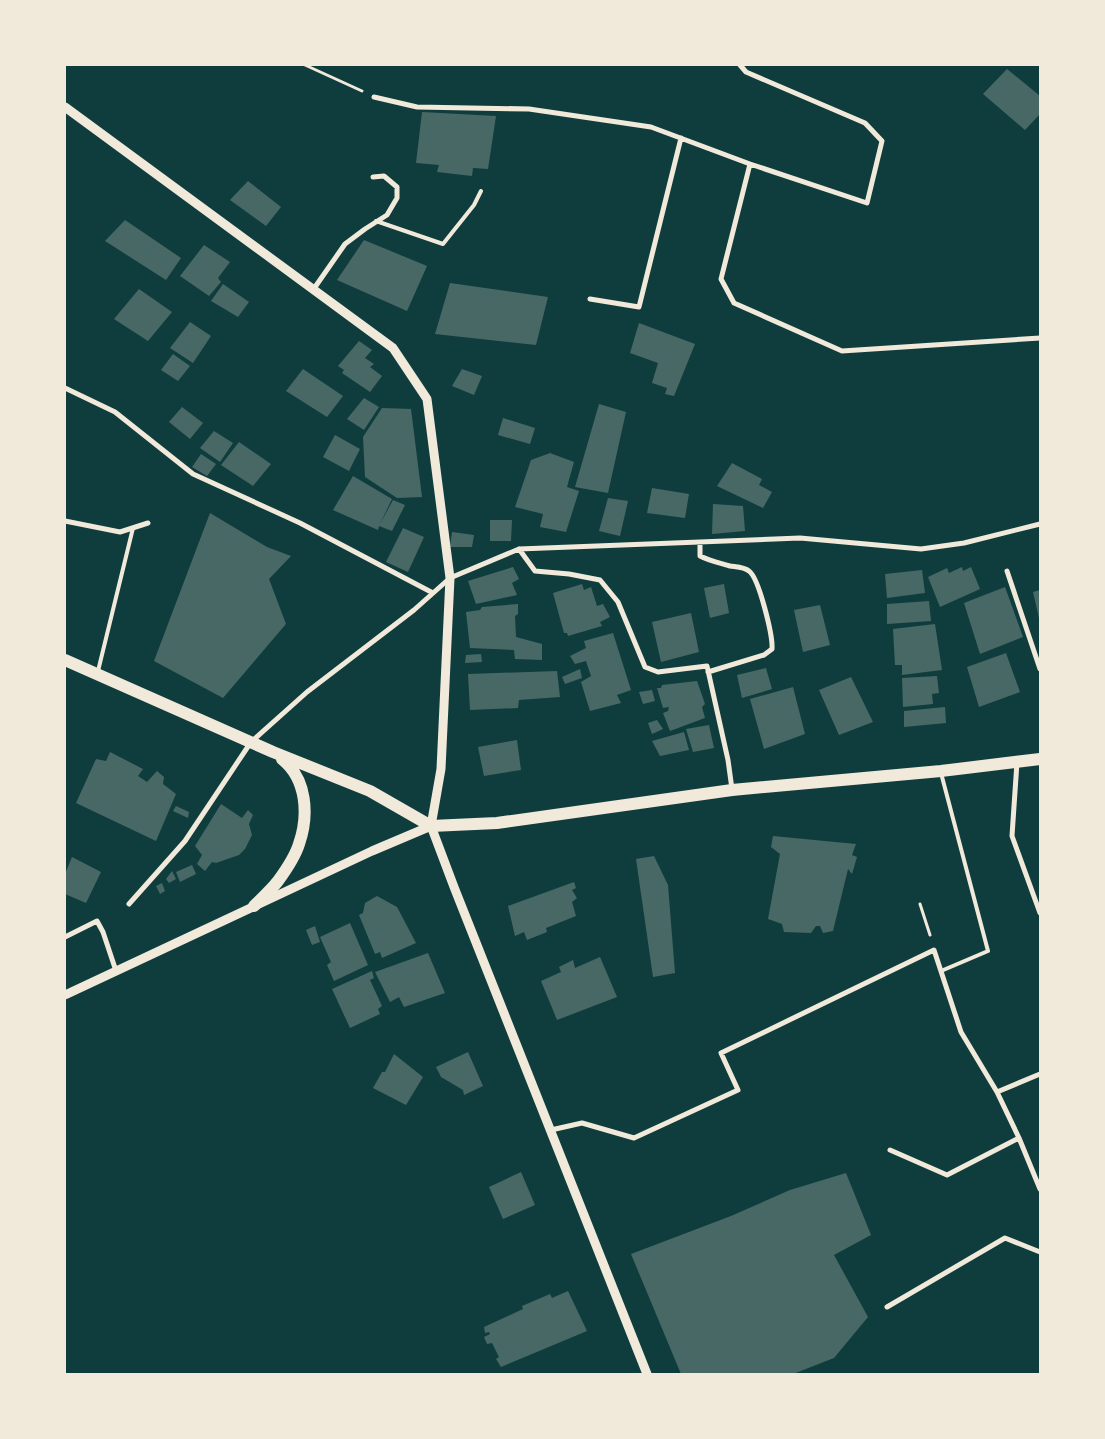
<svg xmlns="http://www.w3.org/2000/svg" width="1105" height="1439" font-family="'PT Serif',serif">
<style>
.building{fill:#486865}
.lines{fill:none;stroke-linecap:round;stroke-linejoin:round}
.path{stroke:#f1e9da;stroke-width:3}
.service{stroke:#f1e9da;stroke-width:4}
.minor{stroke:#f1e9da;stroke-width:5}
.tertiary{stroke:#f1e9da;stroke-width:9}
.primary{stroke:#f1e9da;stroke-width:12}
</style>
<rect width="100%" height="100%" fill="#0f3d3e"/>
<path class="building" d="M1007 69 1040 96V114L1025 130 983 94Z
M422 112 496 116 488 169 473 168 472 176 437 172 439 165 416 163Z
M248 181 281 207 266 226 230 200Z
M125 220 181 258 166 280 105 241Z
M364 240 427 266 407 311 337 280Z
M204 245 230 262 218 278 221 282 209 296 180 276Z
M450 283 548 297 536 345 435 334Z
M223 284 249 302 238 317 211 301Z
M139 289 172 312 148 341 114 319Z
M190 322 211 336 193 363 170 348Z
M639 323 695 344 674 396 665 394 667 388 652 383 658 363 630 353Z
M359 341 372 350 365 358 374 364 370 367 382 376 370 392 342 373 344 370 338 366Z
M173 354 190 366 178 381 161 370Z
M303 369 343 396 327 417 286 391Z
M462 369 482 376 474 395 452 386Z
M364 398 379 407 364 430 347 419Z
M599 404 626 412 608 493 575 487Z
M182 407 203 423 190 439 169 422Z
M382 408 411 409 422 497 397 498 365 477 363 437Z
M503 418 535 428 530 444 498 435Z
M214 431 233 443 220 462 200 448Z
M335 435 360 449 349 471 323 457Z
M239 442 271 464 253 486 221 465Z
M550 453 574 462 567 487 579 491 566 532 540 527 543 514 515 507 531 460Z
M201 454 216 464 207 476 192 467Z
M732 463 762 479 759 485 772 492 763 508 717 486Z
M353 476 392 499 380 524 393 500 405 505 392 531 379 526 378 530 333 510Z
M652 488 689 494 685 518 647 513Z
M608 498 628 501 620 536 599 531Z
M713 504 743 506 745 531 712 534Z
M210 513 267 547 291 556 269 579 286 624 223 698 154 661Z
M490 520H512L511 541H490Z
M403 528 424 537 408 572 386 562Z
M452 532 474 535 472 547H450Z
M513 567 519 579 512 583 517 595 476 604 468 581Z
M962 567 963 571 971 567 980 589 940 607 928 577 947 568 949 573Z
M922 570 925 593 887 598 885 574Z
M582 584 584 590 591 587 597 606 603 604 610 617 600 622 602 626 568 636 567 633H564L553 593Z
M724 584 729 613 710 618 704 588Z
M1005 587 1023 637 980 654 964 603Z
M1040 590V618H1039L1033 592Z
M929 601 931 621 887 624V604Z
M518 604V614L515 616 516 637 542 644V660L515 659 514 650 470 648 466 612 480 610 482 607Z
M820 605 830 645 803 652 794 610Z
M691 613 699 652 661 662 652 622Z
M935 624 942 670 902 675V665H895L893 629Z
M613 633 631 690 617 695 621 703 590 711 581 682 591 676 586 661 575 664 570 656 586 648 584 641Z
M1006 653 1020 692 979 707 967 667Z
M481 654 482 662 465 663 466 655Z
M766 668 772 689 742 698 737 675Z
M580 669 582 678 565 684 562 677Z
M557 671 560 697 519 700 518 708 470 710 468 674Z
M937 676 939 693 932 694 933 704 903 707 902 678Z
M851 677 873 722 839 735 819 690Z
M697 681 705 704 702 707 705 718 670 731 663 713 668 711 669 707 663 708 657 688H661L662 685Z
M793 687 805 734 764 749 750 699Z
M652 690 655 701 643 704 639 692Z
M945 707 946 723 904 727V711Z
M657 720 663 729 652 734 648 723Z
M709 725 714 748 693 752 686 729Z
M684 732 689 750 660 756 652 741Z
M517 740 521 770 484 776 478 747Z
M110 752 143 769 138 776 147 782 157 771 164 777 163 784 176 794 156 841 76 803 96 759 106 761Z
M221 804 242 818 248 810 253 815 249 824 252 835 245 849 239 855 216 863 212 862 205 871 197 864 202 855 195 846Z
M176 806 189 812 188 818 173 811Z
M773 836 856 844 852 855 857 857 852 874 848 869 833 931 823 933 820 926H816L811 933 784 932 782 924 768 919 780 854 771 847Z
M654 856 668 885 675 973 653 977 636 859Z
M72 857 101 872 86 903 65 894V874Z
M192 865 196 874 180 882 176 872Z
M172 871 176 879 169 883 166 879Z
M574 882 576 888 572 890 577 898 572 902 576 916 546 928 547 932 527 940 524 932 515 936 508 906Z
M162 883 165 891 160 894 156 886Z
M377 896 397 907 416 943 382 958 380 952 375 954 359 915 363 913 365 903Z
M350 923 368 965 334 981 327 965 331 962 320 937Z
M315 926 320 942 312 945 306 930Z
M428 953 445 993 404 1007 399 997 390 1002 375 972Z
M600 957 617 997 557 1020 541 981 561 972 559 967 573 960 575 968Z
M372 971 374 978 370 980 382 1006 378 1009 380 1014 350 1028 332 989Z
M468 1052 483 1086 464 1095 463 1090 441 1077 436 1067Z
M394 1054 423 1077 406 1105 373 1088 382 1072H385Z
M521 1172 535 1205 503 1219 489 1187Z
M846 1173 871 1235 834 1255 868 1317 834 1358 793 1374H681L631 1254 731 1216 790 1190Z
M568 1291 587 1331 501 1367 496 1359 499 1357 492 1343 487 1344 484 1337 490 1334 489 1332 485 1333 484 1327 523 1309 522 1306 550 1294 552 1298Z"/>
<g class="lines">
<path class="path" d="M305 65 362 91
M920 904 930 935"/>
<path class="service" d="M376 221 443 244 474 205 481 191
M98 671 133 528
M941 971 988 951 941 773"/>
<path class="minor" d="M740 65 746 72 865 123 882 141 867 203 750 164 721 279 734 303 842 351 1040 338
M374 97 417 107 529 109 651 127 750 164
M313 290 345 244 365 229 387 215 397 198V187L384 176 373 177
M590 299 639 307 681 138
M65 388 115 412 193 474 300 523 433 593
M65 521 120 532 148 523
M700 542V556C710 561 720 563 730 566 736 567 744 567 749 571 759 578 773 636 772 649L764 655 708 672
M519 549 535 571 569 574 600 580 618 602 645 667 658 672 707 666 728 760 732 789
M1007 571 1040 669
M1017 762 1012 836 1040 913
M129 904 185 841 251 742 307 692 414 610 450 578 519 549 800 538 921 549 964 543 1040 524
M65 937 97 921 103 932 116 971
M997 1092 1040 1074
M551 1130 582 1123 634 1138 738 1090 721 1053 934 950 961 1032 997 1092 1019 1138 1040 1189
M890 1150 947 1175 1019 1138
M887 1307 1005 1238 1040 1252"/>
<path class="tertiary" d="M65 107 393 348 427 399 450 578 441 769 431 826 454 887 647 1374
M65 995 372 851 431 826"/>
<path class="primary" d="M65 660 273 752 370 791 431 826 497 823 732 790 941 771 1040 759
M254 906C262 898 271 890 278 881 286 870 295 857 299 844 309 815 307 779 282 759"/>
</g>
<rect width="1105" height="1439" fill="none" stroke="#f1e9da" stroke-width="132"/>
</svg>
